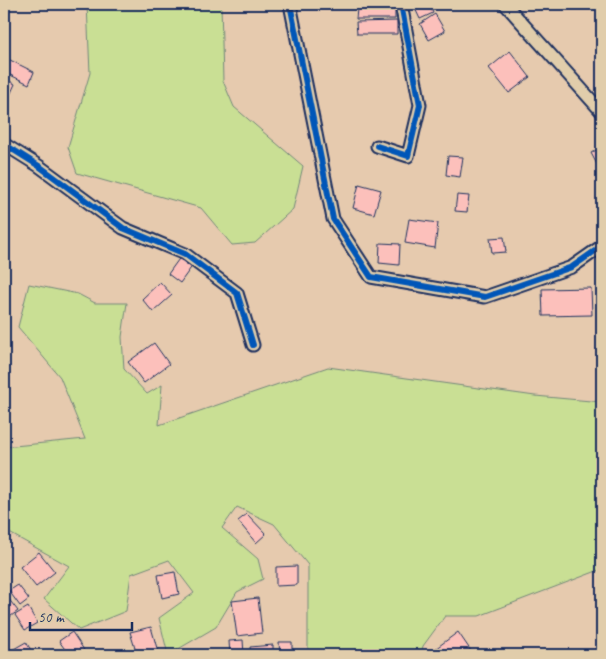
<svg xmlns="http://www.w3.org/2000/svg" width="606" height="659" font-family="Caveat,sans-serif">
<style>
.green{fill:#c9df94;stroke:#728779}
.building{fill:#fcc0bb;stroke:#1b2f5e}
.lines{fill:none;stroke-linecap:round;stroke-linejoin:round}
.minor-casing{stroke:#1b2f5e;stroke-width:15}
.minor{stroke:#e1cdab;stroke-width:11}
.cycleway-casing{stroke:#e1cdab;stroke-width:9}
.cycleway{stroke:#0057b8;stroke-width:6}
</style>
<rect width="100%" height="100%" fill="#e6caae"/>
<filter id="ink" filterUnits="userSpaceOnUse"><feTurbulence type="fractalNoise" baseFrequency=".02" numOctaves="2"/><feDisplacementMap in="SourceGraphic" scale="10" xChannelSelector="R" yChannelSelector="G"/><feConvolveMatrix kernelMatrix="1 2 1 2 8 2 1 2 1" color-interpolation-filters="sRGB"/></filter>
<g filter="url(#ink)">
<path class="green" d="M87 4H221L223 81 234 107 303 166 293 209 255 243 232 245 201 208 77 173 68 147 90 73Z
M29 284 78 294 95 303H127L122 337 124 369 147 394 162 385 159 425 328 367 535 396 602 402V569L479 616H445L423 646 421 655H308V565L274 524 237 507 222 528 258 559 263 579 237 592 216 627 168 655 159 618 194 593 169 560 131 574 126 611 79 630 44 599 69 566 4 530V447L85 439 60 377 18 327Z"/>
<path class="building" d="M413 4H429L433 13 420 19Z
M357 9H395V19H356Z
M435 14 445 31 429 40 420 24Z
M397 21V34H357L356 22Z
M510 51 530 77 509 93 489 68Z
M4 57 34 72 29 84 4 72Z
M4 78 15 84 4 108Z
M602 147V172H601L591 153Z
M448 156 463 157 460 177 446 175Z
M359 184 381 190 374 214 353 208Z
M457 195 469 196 467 212 455 211Z
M409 219 438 223 435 248 405 243Z
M504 237 506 252 492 253 490 238Z
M380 243 400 244 399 265 379 263Z
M181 256 193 265 180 283 168 274Z
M160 282 172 295 153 312 142 299Z
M591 288 592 315 543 316 542 289Z
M154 343 169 364 144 383 128 362Z
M247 514 266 534 256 543 238 521Z
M39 552 55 572 36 587 20 567Z
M297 566V585L276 586V567Z
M175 572 179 594 162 598 158 575Z
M18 585 29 599 20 606 9 591Z
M4 593 18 611 4 621Z
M258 598 262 633 237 636 232 601Z
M28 607 37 623 25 630 15 615Z
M151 627 158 652 137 655 130 632Z
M72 632 84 650 76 655H69L59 641Z
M458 632 471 651 465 655H440L435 649Z
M243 640 244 655H230L229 641Z
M26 642 34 655H6L5 654Z
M279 642H292V655H280Z
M273 645V655H251L250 647Z"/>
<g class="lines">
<g class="minor-casing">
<path id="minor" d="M290 4 333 219 371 277 485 297 572 267 602 246
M505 4 602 112
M4 144 39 166 123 228 185 254 237 293 253 345
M377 146 408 156 420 105 401 4"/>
</g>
<use href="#minor" class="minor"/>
<g class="cycleway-casing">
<path id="cycleway" d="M290 4 333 219 371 277 485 297 572 267 602 246
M4 144 39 166 123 228 185 254 237 293 253 345
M377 146 408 156 420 105 401 4"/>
</g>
<use href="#cycleway" class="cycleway"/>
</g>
</g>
<rect width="606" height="659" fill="none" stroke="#e1cdab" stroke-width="20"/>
<rect x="10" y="10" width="586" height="639" fill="none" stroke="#1b2f5e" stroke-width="2" filter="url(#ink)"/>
<path d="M30 622v8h102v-8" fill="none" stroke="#1b2f5e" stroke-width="2.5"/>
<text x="38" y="622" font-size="15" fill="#1b2f5e" stroke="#e1cdab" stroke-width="4" paint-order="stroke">50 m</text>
</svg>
